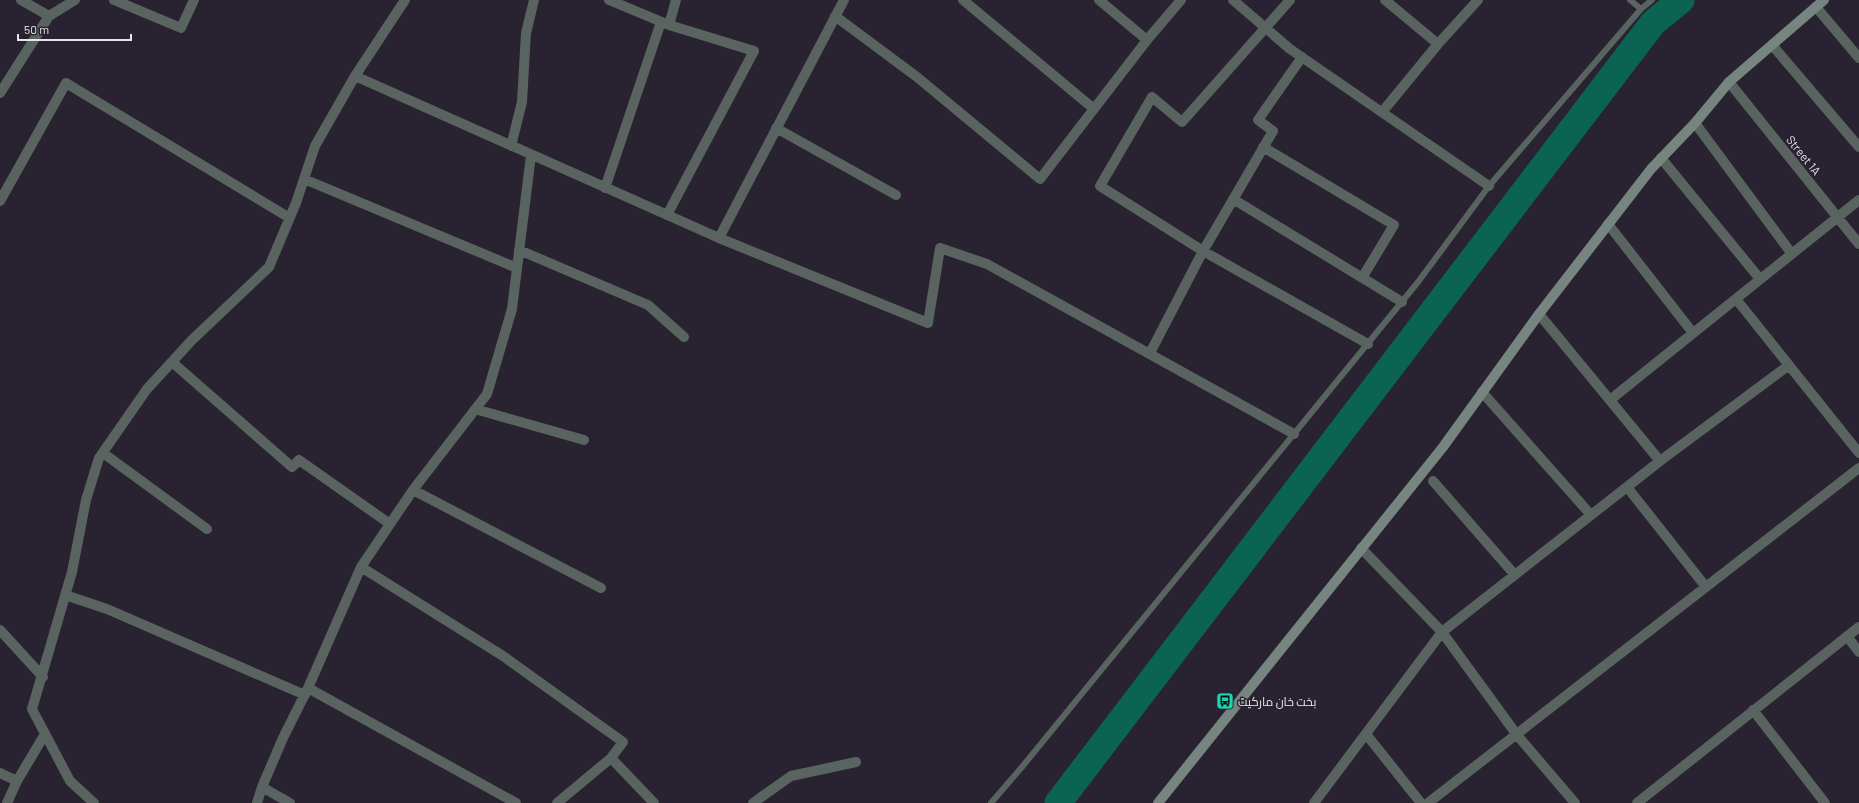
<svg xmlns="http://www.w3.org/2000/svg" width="1859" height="803" font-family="Barlow,Cairo,sans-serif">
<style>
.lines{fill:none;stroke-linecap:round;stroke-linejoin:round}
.river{stroke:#0b6351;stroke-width:27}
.lane{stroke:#596360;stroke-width:6}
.street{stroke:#596360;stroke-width:10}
.secondary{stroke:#768580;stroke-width:10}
.labels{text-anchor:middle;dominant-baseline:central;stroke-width:3;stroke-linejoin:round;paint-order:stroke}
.street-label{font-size:12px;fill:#e9e4ee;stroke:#292231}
.poi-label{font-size:12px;fill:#e9e4ee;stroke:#292231;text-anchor:start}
</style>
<rect width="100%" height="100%" fill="#292231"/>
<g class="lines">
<path class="river" d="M1058 803 1653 23 1681 0"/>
<path class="lane" d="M1630 0 1641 9
M991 803 1022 767 1418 282 1489 186 1641 9 1652 0"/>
<path class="street" d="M21 0 49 16
M114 0 181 28 194 0
M609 0 669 25 676 0
M963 0 1094 109
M1099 0 1147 40
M1233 0 1290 49 1489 186
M1290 0 1182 122 1152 97 1100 186 1203 251 1368 344
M1385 0 1438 44
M1816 7 1859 58
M835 16 917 77 1040 179 1147 40 1181 0
M1772 45 1859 147
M355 76 719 238 928 323 940 248 987 264 1294 434
M1729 82 1859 244
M0 93 49 16 75 0
M1383 111 1438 44 1478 0
M1695 123 1792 254
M776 128 896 195
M511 146 522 102 526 33 534 0
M1263 147 1394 225 1362 278
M1661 158 1760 279
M304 179 517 268
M605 188 661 22
M1233 199 1402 302
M0 201 66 83 288 217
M667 215 754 51 669 25
M1608 224 1693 333
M719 238 844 0
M519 250 648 305 684 337
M1736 299 1859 453
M1539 314 1660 461
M1150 353 1203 251 1273 131 1258 120 1302 57
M172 362 292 467 299 460 390 524
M1482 392 1591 515
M1610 400 1859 200
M475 409 584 440
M103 453 207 529
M1433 481 1515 575
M1627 487 1706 587
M413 490 601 588
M1361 548 1442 632 1517 735 1575 803
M361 567 503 656 623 742 611 758 557 803
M65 595 107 609 305 695
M0 630 43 677
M1847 636 1859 652
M308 688 516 803
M1753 710 1825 803
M1366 734 1421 803
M611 758 654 803
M0 773 17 781 7 803
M17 781 45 734
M262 787 290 803
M94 803 70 781 32 709 72 572 86 500 99 458 147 389 192 340 269 267 296 203 315 146 355 76 405 0
M257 803 262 787 283 738 308 688 361 567 413 490 487 394 512 309 531 155
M753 803 791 776 856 762
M1314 803 1442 632 1660 461 1789 365
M1428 803 1859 468
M1637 803 1859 627"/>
<path class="secondary" d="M1158 803 1443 447 1539 314 1651 169 1695 123 1729 82 1824 0"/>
</g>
<defs>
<g id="bus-square" transform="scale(0.9)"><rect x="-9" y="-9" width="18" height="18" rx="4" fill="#1dd5b1" stroke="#292231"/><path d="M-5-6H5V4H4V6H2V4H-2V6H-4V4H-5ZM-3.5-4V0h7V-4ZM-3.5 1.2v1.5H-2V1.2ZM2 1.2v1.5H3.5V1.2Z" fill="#111"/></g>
</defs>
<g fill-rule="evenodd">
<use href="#bus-square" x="1225" y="701"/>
</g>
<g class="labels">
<g class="street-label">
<text transform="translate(1804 155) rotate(51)">Street 1A</text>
</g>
<g class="poi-label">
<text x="1238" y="701">بخت خان مارکیٹ</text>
</g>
</g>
<path d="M18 34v6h113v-6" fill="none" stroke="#e9e4ee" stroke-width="2"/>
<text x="24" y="34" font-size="12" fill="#e9e4ee" stroke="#292231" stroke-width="3" paint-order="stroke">50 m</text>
</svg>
